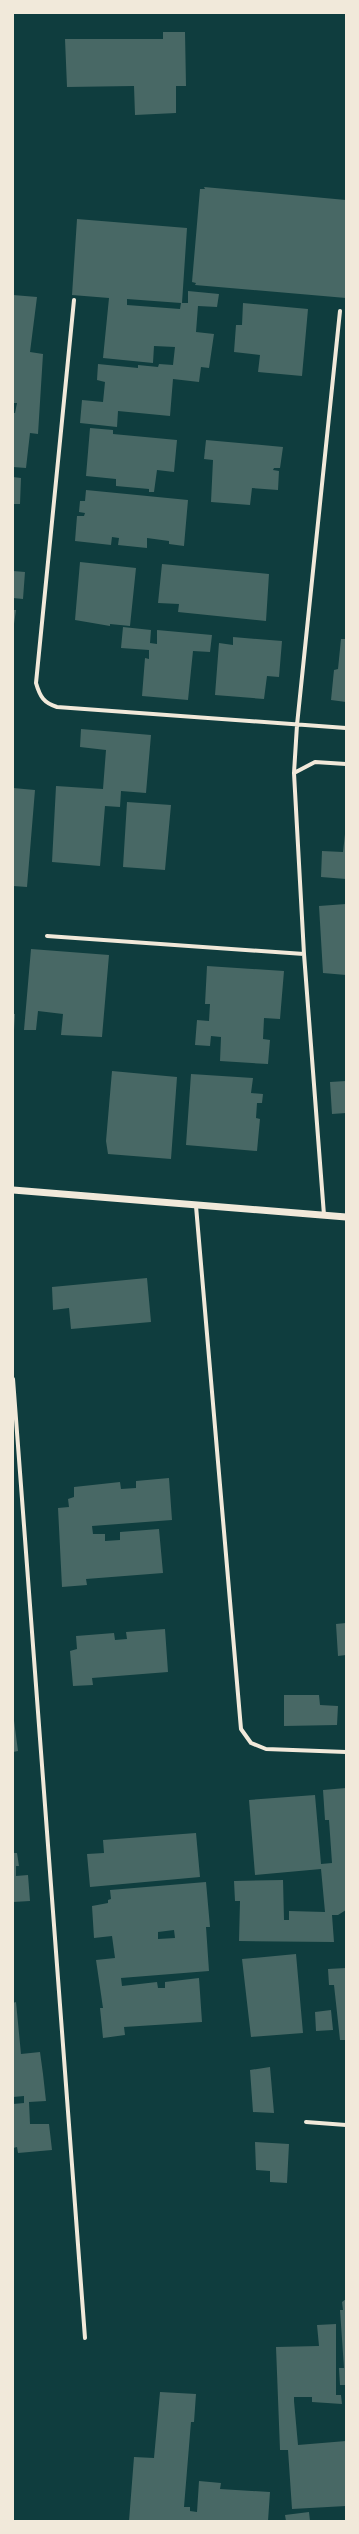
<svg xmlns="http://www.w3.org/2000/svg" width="359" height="2534" font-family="Helvetica,sans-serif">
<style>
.building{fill:#486865;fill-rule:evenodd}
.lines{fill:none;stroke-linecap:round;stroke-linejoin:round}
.minor{stroke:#f1e9da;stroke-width:4}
.tertiary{stroke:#f1e9da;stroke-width:7}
</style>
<rect width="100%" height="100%" fill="#0f3d3e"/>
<path class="building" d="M163 32H185L186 86H176V113L135 115 134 86 67 87 65 39H163Z
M204 187 346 200V298L195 285 196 283 192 282 200 189H205Z
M77 219 187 228 182 303H188V291L219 294 217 307 198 306 196 332 214 334 209 368 201 367 199 382 173 379 170 416 118 411 117 427 80 423 82 400 103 402 105 382 97 380 98 364 138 368V365L158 367 159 364 173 365 175 347 154 346 153 363 103 358 109 298 72 295ZM127 299 181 303 180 309 127 305Z
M13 295 37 297 30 352 43 354 38 434 30 433 26 468 13 467V413H15L17 403H13Z
M243 303 308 309 302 376 258 372 260 355 234 352 236 325H242Z
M90 428 113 430V434L177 440 174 472 157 470 154 492H149V489L116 486V479L86 476Z
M206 440 283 447 280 468H274L273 470 279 471 278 490 252 488 250 505 211 502 213 460 204 459Z
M13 477 21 478 20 504H13Z
M86 490 188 500 184 546 169 544V541L147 538V548L118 545 119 538 112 537 111 545 75 541 77 516H84L85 513 79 512 80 501H85Z
M80 562 136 568 130 626 110 624V626L75 620Z
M162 564 269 574 266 621 178 612 179 604 158 603Z
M13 571 25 572 23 599 13 598Z
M13 610H16L14 624H13Z
M123 627 151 630 150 643 157 644V630L212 635 210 652 193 651 188 700 142 696 145 658 149 659V650L121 648Z
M233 637 282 641 279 677 267 676 264 699 215 695 219 643 233 645Z
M341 639H346V702L331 700 334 670 338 669Z
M81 729 151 735 146 793 121 791 120 807 105 806 100 866 52 862 56 786 103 789 106 750 80 747Z
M13 788 35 790 27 887 13 886Z
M127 802 171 805 165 870 123 867Z
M345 834 346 879 321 877 322 851 343 852Z
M346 904V975L323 973 319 906Z
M31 949 109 955 102 1037 61 1035 63 1014 38 1011 36 1030H24Z
M207 966 284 971 280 1019 264 1018 263 1039 270 1040 268 1064 220 1061 221 1037 211 1036 210 1046 195 1045 197 1020 209 1021 210 1004H205Z
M13 1014H15L14 1030H13Z
M112 1071 177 1077 171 1159 108 1154 106 1141Z
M191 1074 253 1078 251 1093 263 1094 262 1103H257L256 1118 260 1119 257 1151 186 1145Z
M346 1081V1113L332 1114 330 1082Z
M147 1278 151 1322 71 1329 69 1308 53 1310 52 1287Z
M169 1478 172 1520 92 1526 93 1534H105V1541L120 1540V1532L159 1529 163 1573 86 1579 87 1585 62 1587 58 1508 69 1507 68 1499 74 1497V1487L120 1482 121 1489 136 1488V1481Z
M346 1623V1655L338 1656 336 1624Z
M165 1629 168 1672 92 1678 93 1685 73 1686 70 1651 77 1649 76 1636 114 1633 115 1640 127 1639 126 1632Z
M284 1695H319L320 1705 338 1706 337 1725 284 1726Z
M13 1713 18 1751 13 1752Z
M346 1788V1910L338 1915H332L334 1942 239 1941 240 1901H235L234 1881 283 1880 284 1920H289V1911L325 1912 321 1869 255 1875 249 1800 315 1795 321 1864 332 1863 329 1820H325L323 1790Z
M196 1833 200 1877 90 1887 87 1854 104 1853 103 1840Z
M13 1853H17L19 1866H16V1876L28 1875 30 1901 13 1902Z
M206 1882 210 1927H206L209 1971 121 1978 122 1986 157 1982 158 1988H165V1982L199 1978 202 2022 124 2027 125 2035 103 2038 100 2008H103L96 1960 115 1958 112 1936 94 1938 92 1906 108 1903V1900L111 1899 110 1890ZM174 1930 175 1938 158 1939V1932Z
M296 1954 303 2033 251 2037 242 1959Z
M346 1968V2040H340L334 1985H329L328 1969Z
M16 2002 21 2054 40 2052 43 2074 46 2101 29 2102 30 2124H49L52 2150 18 2153 17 2147 13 2148V2104L24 2103V2096L13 2097V2003Z
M331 2010 333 2030 316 2031 315 2012Z
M270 2067 274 2113 253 2112 250 2070Z
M255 2142 289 2144 287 2183 270 2182V2171L256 2170Z
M346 2299V2385H340L339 2368H344L340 2310H343L342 2302Z
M336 2324V2395H341L342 2404 312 2402V2397H294V2401L298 2445 346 2441V2506L292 2509 288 2450H280L276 2347 319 2346 317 2325Z
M160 2392 196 2394 194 2422H191L184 2507H190V2511L197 2512 199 2481 221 2483 220 2489 270 2492 268 2521H129L134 2457 154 2458Z
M309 2512 310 2521H286L285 2515Z"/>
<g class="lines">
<path class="minor" d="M74 300 36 683C40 697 44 703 57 707L346 728
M294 773 315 762 346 764
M47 936 304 954
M196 1206 241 1729 251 1743 266 1749 346 1752
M324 1215 304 954 294 773 297 725 340 311
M13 1379 85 2338
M306 2122 346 2125"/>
<path class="tertiary" d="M13 1190 346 1217"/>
</g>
<rect width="359" height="2534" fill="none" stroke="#f1e9da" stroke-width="28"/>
</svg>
